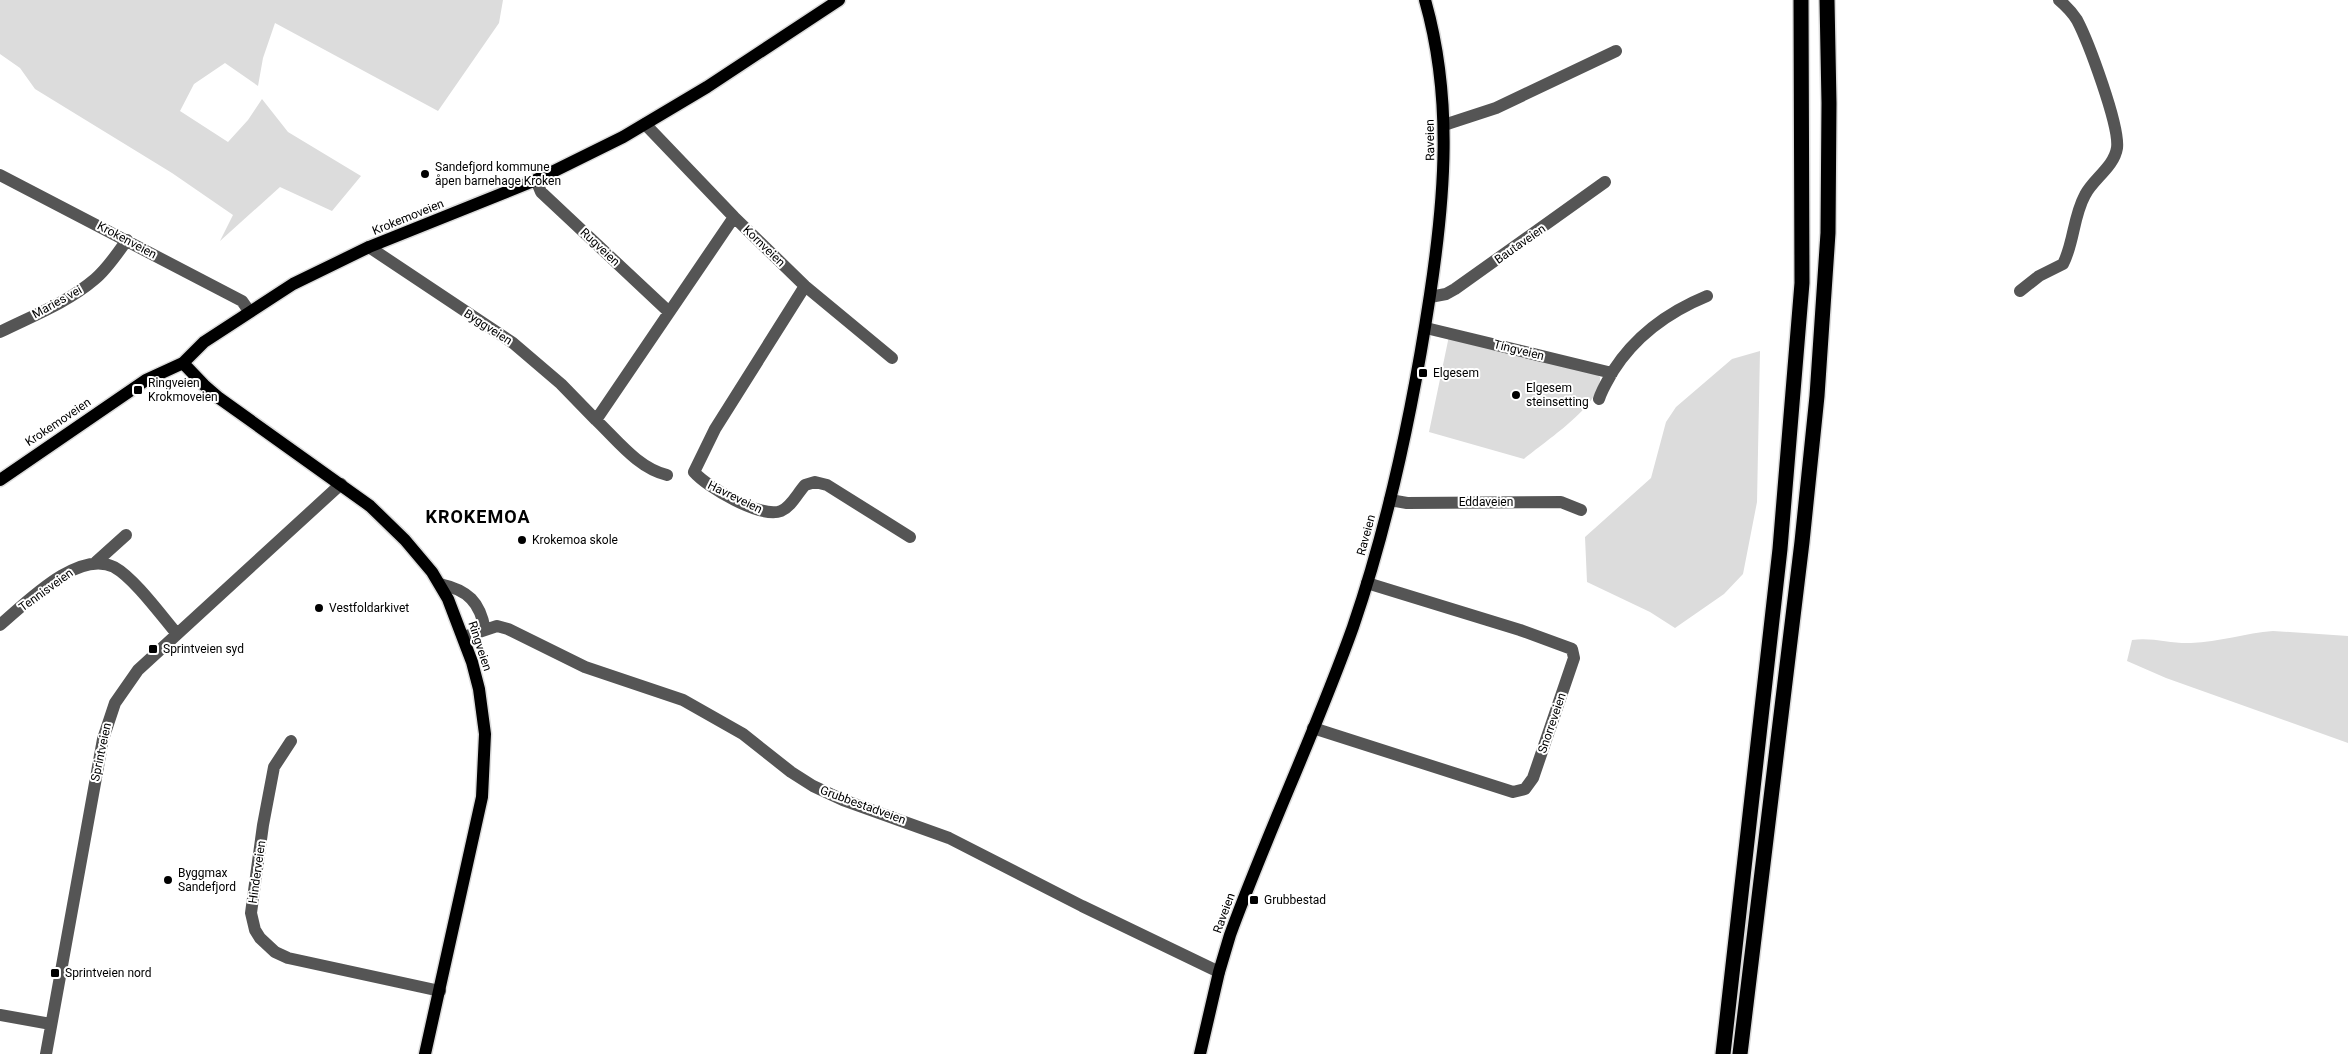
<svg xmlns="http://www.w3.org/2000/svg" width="2348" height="1054" font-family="Roboto,sans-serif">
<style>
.green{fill:#dcdcdc}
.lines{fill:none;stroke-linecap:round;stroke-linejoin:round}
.major-casing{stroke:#dbdbdb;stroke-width:15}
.highway-casing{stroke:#dbdbdb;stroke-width:18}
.minor{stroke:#555;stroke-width:12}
.major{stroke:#000;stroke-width:12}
.highway{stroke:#000;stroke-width:15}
.poi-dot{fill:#000;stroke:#fff;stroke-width:2}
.labels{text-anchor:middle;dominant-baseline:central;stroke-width:4;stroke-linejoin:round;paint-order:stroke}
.street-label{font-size:12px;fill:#000;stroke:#fff}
.poi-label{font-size:12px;fill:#000;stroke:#fff;text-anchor:start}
.district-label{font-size:18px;font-weight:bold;letter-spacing:1px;fill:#000;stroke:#fff}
</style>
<rect width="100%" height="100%" fill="#fff"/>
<path class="green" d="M0 0H503L499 23 438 111 275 23 263 58 258 86 225 63 194 84 180 111 228 142 248 120 262 99 288 132 361 176 332 211 280 187 220 241 233 215 172 173 35 89 20 68 0 54Z
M1449 336 1593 372 1600 377C1602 405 1545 441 1524 459L1429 432Z
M1760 351 1757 502 1743 574 1724 594 1675 628 1650 612 1587 582 1585 537 1651 478 1666 422 1676 407 1732 359Z
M2273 631 2348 636V743L2166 678 2127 661 2132 640C2152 637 2172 644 2191 643 2219 642 2246 633 2273 631Z"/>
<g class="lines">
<g class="major-casing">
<path id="major" d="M183 363 204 385 219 398 370 506 405 540 432 572 448 599 472 662 479 689 485 734 482 797 425 1054
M0 480 146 380 183 363 204 342 293 284 369 247 536 180 623 137 707 87 839 0
M1200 1054 1219 972 1230 935C1268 831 1316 731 1353 627 1390 519 1413 407 1430 295 1445 196 1453 98 1425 0"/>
</g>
<g class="highway-casing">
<path id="highway" d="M1723 1054 1780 549 1802 283 1801 0
M1740 1054 1802 542 1817 396 1828 233 1829 103 1827 0"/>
</g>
<path class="minor" d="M645 124 734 217 805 286 892 358
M1444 125 1496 108 1616 51
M0 175 242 301 249 311
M536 180 541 192 669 312
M369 247 513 343 561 384 596 420
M805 286 715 429 694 472C707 487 761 519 781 511 791 507 797 494 805 485L815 482 827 485 910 537
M2020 291 2039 276 2063 264C2074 243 2073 217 2085 195 2093 179 2114 167 2117 148 2120 126 2088 41 2077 20 2072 12 2066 6 2059 0
M1430 297 1446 294 1455 289 1605 182
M1426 328 1612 373
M0 332C32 316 67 303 95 279 107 269 117 254 127 240
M1599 399C1602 389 1608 380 1613 371 1636 335 1668 312 1707 296
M667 475C638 468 618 441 596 420L734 217
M1390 500 1407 503 1561 502 1581 510
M96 562 126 535
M440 584C468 590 480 602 485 630
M0 625C26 603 78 549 114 567 134 578 161 615 177 634
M464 637 497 626 508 629 585 667 683 700 743 734 791 772 813 786 843 800 949 838 1082 906 1219 972
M1313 728 1513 792 1525 789 1533 778 1574 658 1572 649 1520 630 1367 583
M291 741 274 767 263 825 251 913 255 930 260 938 275 952 288 958 440 991
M0 1015 51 1024
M46 1054 103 739 115 703 138 670 341 484"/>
<use href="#major" class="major"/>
<use href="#highway" class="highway"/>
</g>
<g class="poi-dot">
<circle cx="425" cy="174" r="5"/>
<rect x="1418" y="368" width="10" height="10" rx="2.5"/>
<rect x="133" y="385" width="10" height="10" rx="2.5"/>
<circle cx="1516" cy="395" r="5"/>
<circle cx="522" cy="540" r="5"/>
<circle cx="319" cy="608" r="5"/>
<rect x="148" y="644" width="10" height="10" rx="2.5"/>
<circle cx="168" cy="880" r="5"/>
<rect x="1249" y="895" width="10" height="10" rx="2.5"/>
<rect x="50" y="968" width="10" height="10" rx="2.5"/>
</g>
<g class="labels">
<g class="street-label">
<text transform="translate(1430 140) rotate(-91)">Raveien</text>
<text transform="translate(408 217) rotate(-22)">Krokemoveien</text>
<text transform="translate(127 240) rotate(28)">Krokenveien</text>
<text transform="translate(1520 244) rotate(-35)">Bautaveien</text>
<text transform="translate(764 246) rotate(44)">Kornveien</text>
<text transform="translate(600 247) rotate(43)">Rugveien</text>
<text transform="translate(57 302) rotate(-29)">Maries vei</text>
<text transform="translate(488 327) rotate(33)">Byggveien</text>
<text transform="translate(1519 350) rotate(14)">Tingveien</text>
<text transform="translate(58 422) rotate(-34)">Krokemoveien</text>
<text transform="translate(735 497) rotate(26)">Havreveien</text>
<text x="1486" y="502">Eddaveien</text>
<text transform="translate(1366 535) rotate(-75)">Raveien</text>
<text transform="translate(46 590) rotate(-36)">Tennisveien</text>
<text transform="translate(480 646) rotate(72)">Ringveien</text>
<text transform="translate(1552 723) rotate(-71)">Snorreveien</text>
<text transform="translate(101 752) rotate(-78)">Sprintveien</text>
<text transform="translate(863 805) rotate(20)">Grubbestadveien</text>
<text transform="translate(257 872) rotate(-82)">Hinderveien</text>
<text transform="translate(1224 913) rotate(-70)">Raveien</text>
</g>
<g class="poi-label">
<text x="435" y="167">Sandefjord kommune<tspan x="435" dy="14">åpen barnehage Kroken</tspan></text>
<text x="1433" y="373">Elgesem</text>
<text x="148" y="383">Ringveien<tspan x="148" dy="14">Krokmoveien</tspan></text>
<text x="1526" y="388">Elgesem<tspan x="1526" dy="14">steinsetting</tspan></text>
<text x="532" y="540">Krokemoa skole</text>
<text x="329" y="608">Vestfoldarkivet</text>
<text x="163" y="649">Sprintveien syd</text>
<text x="178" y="873">Byggmax<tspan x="178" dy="14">Sandefjord</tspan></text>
<text x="1264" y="900">Grubbestad</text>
<text x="65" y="973">Sprintveien nord</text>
</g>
<g class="district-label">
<text x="478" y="516">KROKEMOA</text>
</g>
</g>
</svg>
